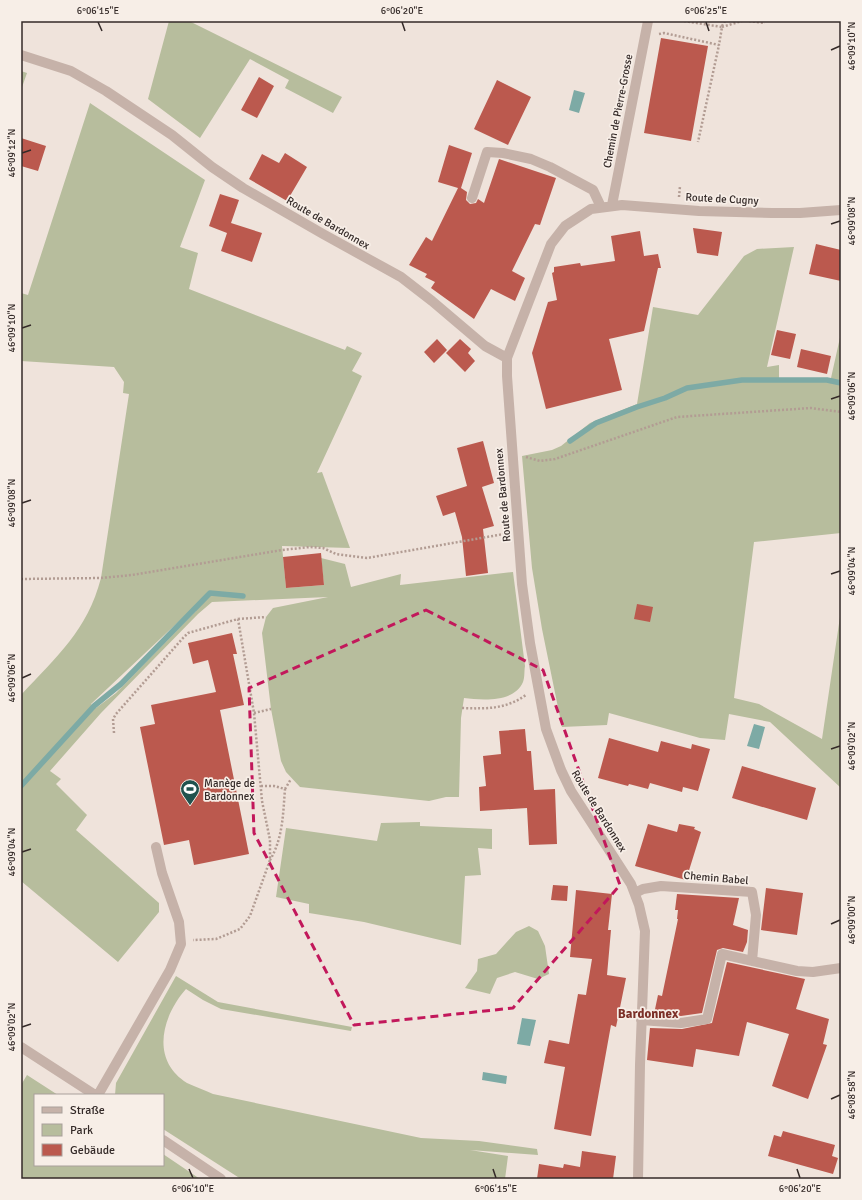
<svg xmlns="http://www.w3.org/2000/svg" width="862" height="1200" font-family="Signika,sans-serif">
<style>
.green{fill:#b7bd9d;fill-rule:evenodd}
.water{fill:#7daaa5}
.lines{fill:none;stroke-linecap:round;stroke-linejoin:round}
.stream{stroke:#7daaa5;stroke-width:5.5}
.building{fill:#bb594e}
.path{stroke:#b29c93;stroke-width:2.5;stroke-dasharray:2 2;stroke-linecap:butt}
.minor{stroke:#c6b2a9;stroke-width:10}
.marked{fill:none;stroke:#c2185b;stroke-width:3;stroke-dasharray:8 5;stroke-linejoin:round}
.ticks{fill:none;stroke:#342a28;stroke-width:1.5}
.labels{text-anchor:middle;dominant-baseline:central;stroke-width:3.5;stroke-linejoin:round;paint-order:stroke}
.street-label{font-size:11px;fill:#342a28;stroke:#f7eee7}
.poi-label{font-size:11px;fill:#342a28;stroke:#f7eee7;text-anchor:start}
.quarter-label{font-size:13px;font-weight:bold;fill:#7c3028;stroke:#f7eee7}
.neatline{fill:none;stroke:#342a28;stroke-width:1.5}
.ticks-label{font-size:10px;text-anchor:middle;fill:#342a28}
</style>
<rect width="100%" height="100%" fill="#efe3db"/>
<path class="green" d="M169 21H189L342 97 333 113 285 88 289 80 250 59 200 138 148 99Z
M21 71 27 73 21 90Z
M90 103 205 180 180 247 198 253 189 289 345 350 347 346 362 353 352 371 362 376 317 473 322 472 350 548 282 546 286 588 324 585 321 558 345 564 351 587 401 574 400 585 513 572 525 666C524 671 525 677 523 682 514 703 482 700 464 698L461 718 459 797H446L429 801 300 787 286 772 281 761 271 709 262 633 266 617 273 608 328 597 212 602 198 614 101 713 50 771 61 779 56 784 87 815 76 830 159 903V912L118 962 21 881V695C57 656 87 631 101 578L129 394 123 393 124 382 114 367 21 361V293L28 295ZM194 607 196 611 116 693 96 708 91 704Z
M794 247 767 367 779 365V378H831L841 333V533L754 542 734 698 759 704 822 739 841 610V788L770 722 729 714 725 740 700 738 609 713 607 725 562 727 542 629 532 568 522 456 552 450 561 446 590 423 637 404 653 307 698 315 744 256 757 249Z
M420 822V826L492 829V849L478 848 481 875 465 876 461 945 364 922 309 913V904L276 897 286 828 377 841 381 823Z
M529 926 538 931 545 946 549 974 538 979 515 972 497 978 490 994 465 988 477 971 478 959 496 954 516 932Z
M176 976 218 1002 352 1027 351 1031 221 1009 203 1000 186 989C162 1016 150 1060 187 1083 195 1087 205 1090 213 1094L421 1138 479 1141 537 1149 538 1155 470 1150 508 1156 505 1179H241L163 1129V1095H115L116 1083Z
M27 1075 58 1095H35V1165H163V1154L200 1179H21V1085Z"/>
<path class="water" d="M574 90 585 93 579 113 569 110Z
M754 724 765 727 759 749 747 746Z
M522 1018 536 1020 530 1046 517 1044Z
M483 1072 507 1076 506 1084 482 1080Z"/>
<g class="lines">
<path class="stream" d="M570 441 596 423 637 407 665 398 687 388 742 380H827L841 383
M21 786 94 706 121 684 210 593 243 596"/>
</g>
<path class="building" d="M661 38 708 46 691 141 644 133Z
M259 77 274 86 257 118 241 110Z
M497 80 531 97 508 145 474 129Z
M21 138 46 146 38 171 21 166Z
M449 145 472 153 461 188 467 192 466 200 470 204 476 203 478 199 484 203 499 159 556 178 540 225 535 224 512 271 525 278 515 301 491 289 474 319 431 288 435 282 425 277 427 274 409 265 426 237 432 241 458 188 438 182Z
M285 153 307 167 287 201 249 179 262 154 279 163Z
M220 194 239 200 231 223 262 233 252 262 221 251 227 233 209 226Z
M693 228 722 232 718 256 697 253Z
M640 231 644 256 658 254 661 268H658L644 331 609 339 622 390 546 409 532 353 548 302 557 300 552 273 554 272V267L580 263 581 266 615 261 611 236Z
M816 244 841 250V281L809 274Z
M777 330 796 334 790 359 771 355Z
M437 339 447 350 434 363 424 352Z
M460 339 471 349 468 353 475 361 465 372 446 353Z
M801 349 831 356 827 374 797 367Z
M483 441 494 483 482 487 494 526 483 529 488 573 466 576 462 537 455 512 443 516 436 496 467 486 457 448Z
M321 553 324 585 286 588 283 557Z
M637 604 653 607 650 622 634 619Z
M232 633 237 654H233L244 705 220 710 249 854 194 865 189 840 164 845 140 727 155 724 151 705 216 692 208 660 193 664 188 643Z
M525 729 527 751H531L534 790 555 789 557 844 529 845 527 808 480 811 479 787 486 786 483 756 501 754 499 731Z
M609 738 658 752 661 741 691 749 692 744 710 749 698 791 683 787 682 792 650 783 648 789 629 784 628 786 598 778Z
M742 766 816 788 807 820 732 798Z
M648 824 677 832 679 824 695 827 694 829 701 832 686 880 635 866Z
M553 885 568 886 567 901 551 900Z
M766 888 803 893 797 935 761 930Z
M576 890 612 894 608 930H611L607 975 626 978 616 1027 611 1025 591 1136 554 1129 565 1067 544 1063 549 1040 569 1044 578 994 586 995 592 959 570 957Z
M677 894 739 898 733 925 748 930 747 942 743 952 723 948 717 950 702 1013 681 1016 654 1014 658 995 662 996 678 919H677L678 910H675Z
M727 962 805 979 796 1009 829 1019 823 1044 827 1045 808 1099 772 1086 789 1034 747 1022 739 1056 696 1049 693 1067 647 1060 650 1028 682 1029 712 1023Z
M783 1131 835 1145 832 1156 838 1158 833 1174 768 1156 774 1135 781 1137Z
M582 1151 616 1156 613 1179H537L539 1164 563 1168 564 1164 580 1167Z"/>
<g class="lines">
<path class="path" d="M684 21 722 27 719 45
M749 21 765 23
M722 26 725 21
M722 27 742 21
M659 34 664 33 719 45 698 142
M679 197 680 186
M526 457 540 461 555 459 677 417 811 408 841 412
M21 579 101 578 132 575 282 550 310 547 323 548 336 554 367 558 504 534
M238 619 266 617
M462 708C487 709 506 709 526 695
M254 713 271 709
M114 733 113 719 116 714 183 638 188 633 238 619 254 713 262 801 270 840V860L250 916 240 929 216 939 193 940
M261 786H274L285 789C283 814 283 838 270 860
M285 789 291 779"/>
<path class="minor" d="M21 55 71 71 106 91 172 135 212 167 243 188 323 234 401 277 432 301 485 346 507 358
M472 198 487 152 503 153 531 159 550 167 593 190 601 207
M612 205 648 21
M635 893 643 889 661 886 752 892 756 915 752 961
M641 1020 681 1023 707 1019 722 954 797 971 813 972 841 968
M21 1047 95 1095
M98 1095 170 970 181 944 179 922 162 873 156 847
M163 1140 221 1179
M638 1179 640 1065 645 931 639 905 631 884 571 791 561 770 546 729 530 643 522 584 507 376V358L551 244 565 226 591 209 622 205 699 211 772 213H800L841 210"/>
</g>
<path class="marked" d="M426 610 543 670 620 885 513 1008 354 1025 254 833 249 688Z"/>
<path class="ticks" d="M98 22 102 31M402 22 405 31M706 22 709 31M831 50 840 46M22 153 31 150M831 224 840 221M22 328 31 325M831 399 840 396M22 503 31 500M831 574 840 571M22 678 31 674M831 749 840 746M22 852 31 849M831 924 840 920M22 1027 31 1024M831 1099 840 1095M189 1169 193 1178M493 1169 496 1178M797 1169 800 1178"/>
<defs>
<g id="stadium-pin" transform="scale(1)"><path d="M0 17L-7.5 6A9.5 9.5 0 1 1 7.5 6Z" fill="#21524e" stroke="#f7eee7"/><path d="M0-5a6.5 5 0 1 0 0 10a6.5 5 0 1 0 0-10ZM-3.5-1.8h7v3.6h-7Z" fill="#fff"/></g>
</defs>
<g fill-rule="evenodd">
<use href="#stadium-pin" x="190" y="789"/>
</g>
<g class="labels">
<g class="street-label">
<text transform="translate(618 111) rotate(-79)">Chemin de Pierre-Grosse</text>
<text transform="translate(722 199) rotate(3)">Route de Cugny</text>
<text transform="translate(328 223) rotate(30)">Route de Bardonnex</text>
<text transform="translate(503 495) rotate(-95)">Route de Bardonnex</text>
<text transform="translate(599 811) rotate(58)">Route de Bardonnex</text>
<text transform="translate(716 878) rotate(5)">Chemin Babel</text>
</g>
<g class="poi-label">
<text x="204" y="783">Manège de<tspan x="204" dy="13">Bardonnex</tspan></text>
</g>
<g class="quarter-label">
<text x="648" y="1014">Bardonnex</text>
</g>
</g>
<rect width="862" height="1200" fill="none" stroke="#f7eee7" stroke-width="44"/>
<rect x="34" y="1094" width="130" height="72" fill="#f7eee7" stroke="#a9a09b"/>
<rect x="42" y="1107" width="20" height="6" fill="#c6b2a9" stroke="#a9a09b"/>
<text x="70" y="1114" font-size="12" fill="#342a28">Straße</text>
<rect x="42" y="1124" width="20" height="12" fill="#b7bd9d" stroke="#a9a09b"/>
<text x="70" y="1134" font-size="12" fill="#342a28">Park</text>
<rect x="42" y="1144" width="20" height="12" fill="#bb594e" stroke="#a9a09b"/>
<text x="70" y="1154" font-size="12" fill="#342a28">Gebäude</text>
<rect x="22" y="22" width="818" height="1156" class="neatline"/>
<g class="ticks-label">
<text x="98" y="14">6°06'15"E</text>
<text x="402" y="14">6°06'20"E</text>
<text x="706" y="14">6°06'25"E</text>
<text transform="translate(851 46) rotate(-90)" y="4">46°09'10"N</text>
<text transform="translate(11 153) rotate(-90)" y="4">46°09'12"N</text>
<text transform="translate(851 221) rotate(-90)" y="4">46°09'08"N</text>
<text transform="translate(11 328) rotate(-90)" y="4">46°09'10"N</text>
<text transform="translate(851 396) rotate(-90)" y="4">46°09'06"N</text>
<text transform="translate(11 503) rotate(-90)" y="4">46°09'08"N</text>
<text transform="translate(851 571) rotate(-90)" y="4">46°09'04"N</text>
<text transform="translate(11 678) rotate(-90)" y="4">46°09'06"N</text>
<text transform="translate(851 746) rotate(-90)" y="4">46°09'02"N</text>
<text transform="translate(11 852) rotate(-90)" y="4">46°09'04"N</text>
<text transform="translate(851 920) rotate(-90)" y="4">46°09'00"N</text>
<text transform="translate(11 1027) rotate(-90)" y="4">46°09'02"N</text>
<text transform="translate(851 1095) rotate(-90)" y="4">46°08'58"N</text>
<text x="193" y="1192">6°06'10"E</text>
<text x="496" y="1192">6°06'15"E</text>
<text x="800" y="1192">6°06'20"E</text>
</g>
</svg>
